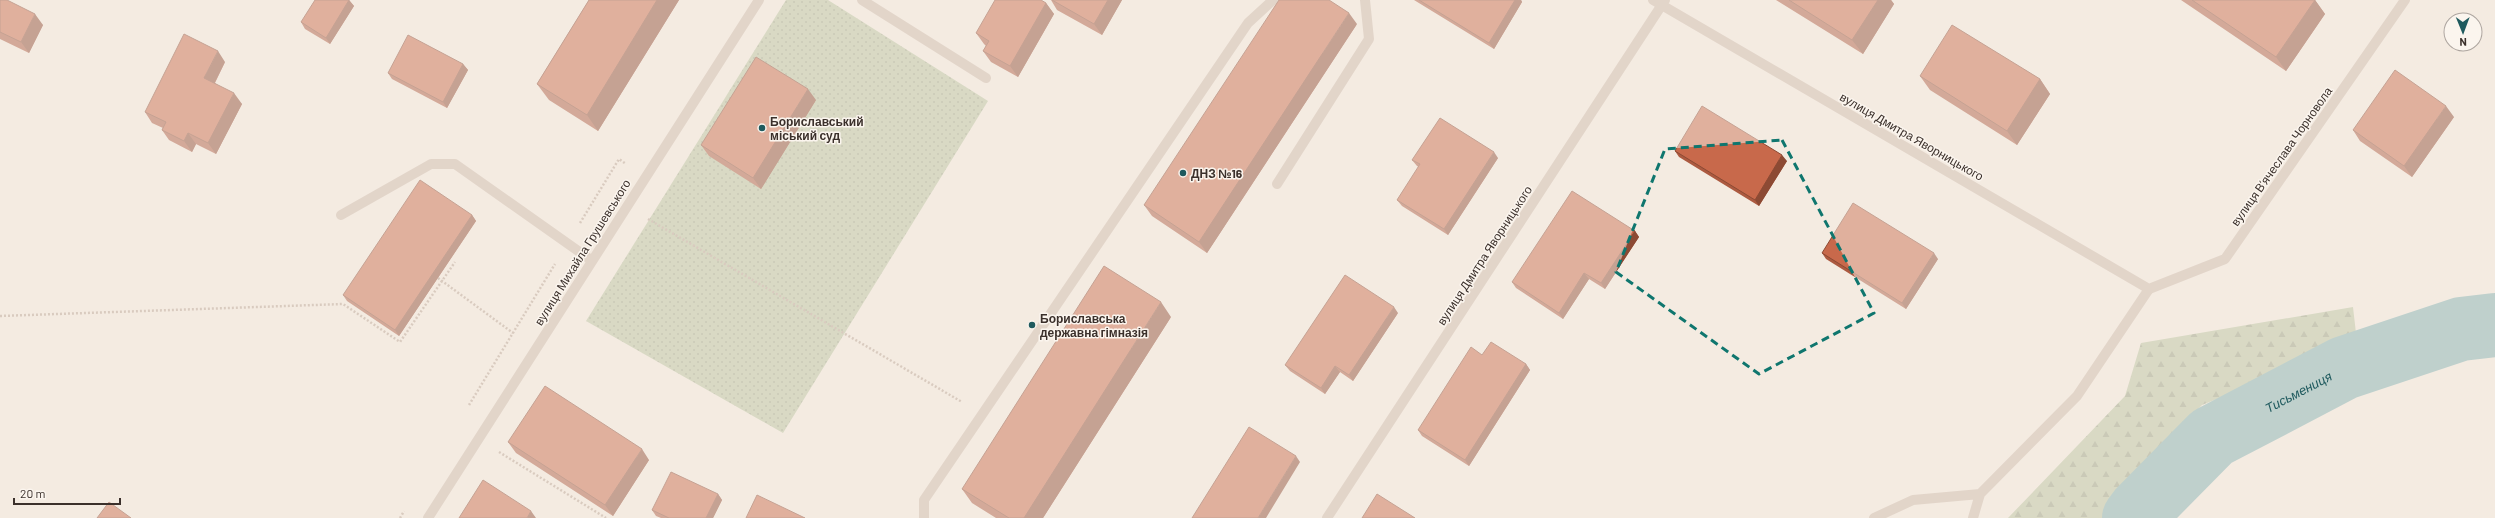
<svg xmlns="http://www.w3.org/2000/svg" width="2495" height="518" font-family="Barlow,sans-serif">
<style>
.forest{fill:url(#forest-firs)}
.park{fill:url(#park-dots)}
.lines{fill:none;stroke-linecap:round;stroke-linejoin:round}
.river{stroke:#7fb0b2;stroke-width:64}
.path{stroke:#b9a596;stroke-width:2.5;stroke-dasharray:2 2;stroke-linecap:butt}
.lane{stroke:#cdbbac;stroke-width:10}
.street{stroke:#cdbbac;stroke-width:10}
.wall{fill:#ac5a40}
.shaded-wall{fill:#8c4a34}
.building{fill:#c8694b;stroke:#8c4a34}
.marked{fill:none;stroke:#0f766e;stroke-width:3;stroke-dasharray:8 5;stroke-linejoin:round}
.poi-dot{fill:#1f5a5e;stroke:#fbf5ee;stroke-width:1.5}
.labels{text-anchor:middle;dominant-baseline:central;stroke-width:3;stroke-linejoin:round;paint-order:stroke}
.poi-label{font-size:12px;font-weight:bold;fill:#3b302b;stroke:#fbf5ee;text-anchor:start}
.street-label{font-size:12px;fill:#3b302b;stroke:#fbf5ee}
.water-label{font-size:13px;font-style:italic;fill:#1f5a5e;stroke:#fbf5ee}
</style>
<defs>
<pattern id="forest-firs" width="22" height="20" patternUnits="userSpaceOnUse"><rect width="22" height="20" fill="#b8c4a0"/><path d="M5 1l3.5 6h-7zM16 11l3.5 6h-7z" fill="#97a083"/></pattern>
<pattern id="park-dots" width="8" height="8" patternUnits="userSpaceOnUse"><rect width="8" height="8" fill="#b8c4a0"/><path d="M2 2h.1M6 6h.1" fill="none" stroke="#97a083" stroke-width="1.8" stroke-linecap="round"/></pattern>
</defs>
<rect width="100%" height="100%" fill="#f4ebe1"/>
<path class="forest" d="M2353 307 2357 342 2202 405 2118 492 2102 518H2008L2125 396 2141 343Z"/>
<path class="park" d="M786 0H828L988 101 783 433 586 321Z"/>
<g class="lines">
<path class="river" id="s1" d="M2134 518 2140 510 2212 437 2344 368 2461 329 2495 325"/>
<path class="path" d="M648 219 962 402
M580 223 619 159 626 164
M438 278 513 333
M0 316 343 304 400 342 455 262
M469 405 555 264
M499 452 606 518
M400 518 404 511"/>
<path class="lane" d="M862 0 986 78
M1277 184 1369 39 1365 0
M341 215 431 164H455L591 260
M924 518V500L1248 23 1273 0
M1874 518 1913 500 1980 494 2077 396 2149 289
M1973 518 1980 494"/>
<path class="street" d="M1653 0 2149 289 2225 259 2405 0
M428 518 759 0
M1327 518 1665 0"/>
</g>
<path class="wall" d="M0 0 43 25 29 53 0 39Z
M349 0 354 6 330 44 305 29 301 22Z
M589 0H679L598 131 549 100 537 84Z
M1051 0H1122L1102 35 1057 10Z
M1414 0H1521L1522 2 1494 49Z
M1776 0H1891L1894 4 1863 54Z
M2181 0H2315L2325 14 2286 71Z
M1046 3 1054 14 1018 77 991 62 983 51 986 46 984 44 976 33Z
M1357 24 1207 253 1152 216 1144 205Z
M225 62 215 83 242 104 216 154 196 144 192 152 169 140 162 130 163 128 152 123 145 112Z
M463 64 468 70 447 108 392 79 388 73Z
M1920 76 2040 79 2050 94 2017 145 1930 90Z
M816 100 761 189 709 156 701 145Z
M2454 117 2412 177 2360 141 2353 130Z
M1675 151 1787 161 1759 206 1679 157Z
M1498 158 1448 235 1402 206 1397 200 1419 167 1417 166 1412 160Z
M472 215 476 221 399 336 347 301 343 295Z
M1635 231 1639 237 1605 289 1589 279 1563 319 1516 288 1512 282Z
M1822 253 1938 259 1906 309 1826 259Z
M1398 313 1353 381 1340 372 1325 394 1290 371 1285 365Z
M1171 317 1043 518H996L972 503 962 489Z
M1482 355 1526 364 1530 370 1469 466 1422 436 1418 430Z
M508 442 649 460 613 516 516 453Z
M718 494 722 500 713 518H661L656 516 652 510Z"/>
<path class="shaded-wall" d="M349 0 354 6 330 44 326 38Z
M657 0H679L598 131 587 115Z
M1108 0H1122L1102 35 1094 24Z
M1515 0H1521L1522 2 1494 49 1489 43Z
M1878 0H1891L1894 4 1863 54 1852 40Z
M2315 0 2325 14 2286 71 2276 57Z
M1046 3 1054 14 1018 77 1010 66Z
M1349 13 1357 24 1207 253 1199 242Z
M35 14 43 25 29 53 21 42Z
M218 51 225 62 212 88 204 78Z
M463 64 468 70 447 108 443 102Z
M2040 79 2050 94 2017 145 2007 131Z
M808 89 816 100 761 189 753 178Z
M234 93 242 104 216 154 208 143Z
M2446 106 2454 117 2412 177 2404 166Z
M188 133 196 144 192 152 184 141Z
M1494 152 1498 158 1448 235 1444 229Z
M1782 155 1787 161 1759 206 1755 200Z
M472 215 476 221 399 336 395 330Z
M1635 231 1639 237 1605 289 1601 283Z
M1934 253 1938 259 1906 309 1902 303Z
M1584 273 1589 279 1563 319 1559 313Z
M1161 302 1171 317 1043 518H1024Z
M1394 307 1398 313 1353 381 1349 375Z
M1526 364 1530 370 1469 466 1465 460Z
M1335 366 1340 372 1325 394 1321 388Z
M642 449 649 460 613 516 605 505Z
M1296 456 1300 462 1266 518H1258Z
M718 494 722 500 713 518H706Z
M531 511 536 518H527Z"/>
<path class="building" d="M0 0H7L35 14 21 42 0 32Z
M315 0H349L326 38 301 22Z
M589 0H657L587 115 537 84Z
M995 0H1041L1046 3 1010 66 983 51 989 41 976 33Z
M1052 0H1108L1094 24Z
M1279 0H1329L1349 13 1199 242 1144 205Z
M1419 0H1515L1489 43Z
M1789 0H1878L1852 40Z
M2192 0H2315L2276 57Z
M1952 25 2040 79 2007 131 1920 76Z
M184 34 218 51 204 78 234 93 208 143 188 133 184 141 162 130 166 122 145 112Z
M408 35 463 64 443 102 388 73Z
M756 57 808 89 753 178 701 145Z
M2395 70 2446 106 2404 166 2353 130Z
M1702 106 1782 155 1755 200 1675 151Z
M1440 118 1494 152 1444 229 1397 200 1420 164 1412 160Z
M420 180 472 215 395 330 343 295Z
M1572 191 1635 231 1601 283 1584 273 1559 313 1512 282Z
M1853 203 1934 253 1902 303 1822 253Z
M1104 266 1161 302 1024 518H1009L962 489Z
M1345 275 1394 307 1349 375 1335 366 1321 388 1285 365Z
M1491 342 1526 364 1465 460 1418 430 1471 347 1482 355Z
M545 386 642 449 605 505 508 442Z
M1249 427 1296 456 1258 518H1192Z
M671 472 718 494 706 518H669L652 510Z
M483 480 531 511 527 518H459Z
M1377 494 1415 518H1362Z
M757 495 805 518H746Z
M109 502 131 518H97Z"/>
<path d="M0 0H2495V518H0ZM1782 140 1874 313 1759 374 1616 272 1665 149Z" fill="#f4ebe1" fill-opacity=".55" fill-rule="evenodd"/>
<path class="marked" d="M1782 140 1874 313 1759 374 1616 272 1665 149Z"/>
<g class="poi-dot">
<circle cx="762" cy="128" r="4"/>
<circle cx="1183" cy="173" r="4"/>
<circle cx="1032" cy="325" r="4"/>
</g>
<g class="labels">
<g class="poi-label">
<text x="770" y="121">Бориславський<tspan x="770" dy="14">міський суд</tspan></text>
<text x="1191" y="173">ДНЗ №16</text>
<text x="1040" y="318">Бориславська<tspan x="1040" dy="14">державна гімназія</tspan></text>
</g>
<g class="street-label">
<text transform="translate(1912 136) rotate(30)">вулиця Дмитра Яворницького</text>
<text transform="translate(2281 156) rotate(-55)">вулиця Вʼячеслава Чорновола</text>
<text transform="translate(582 252) rotate(-58)">вулиця Михайла Грушевського</text>
<text transform="translate(1484 255) rotate(-57)">вулиця Дмитра Яворницького</text>
</g>
<g class="water-label">
<text stroke="none"><textPath href="#s1" startOffset="210">Тисьмениця</textPath></text>
</g>
</g>
<g transform="translate(2463 32) rotate(179)"><circle r="19" fill="#fbf5ee" stroke="#aea6a0"/>
<path d="M0-3L7 15L0 10L-7 15Z" fill="#1f5a5e"/>
<text y="-6" font-size="11" font-weight="bold" text-anchor="middle" fill="#3b302b">N</text>
</g>
<path d="M14 498v6h106v-6" fill="none" stroke="#3b302b" stroke-width="2"/>
<text x="20" y="498" font-size="12" fill="#3b302b" stroke="#fbf5ee" stroke-width="3" paint-order="stroke">20 m</text>
</svg>
